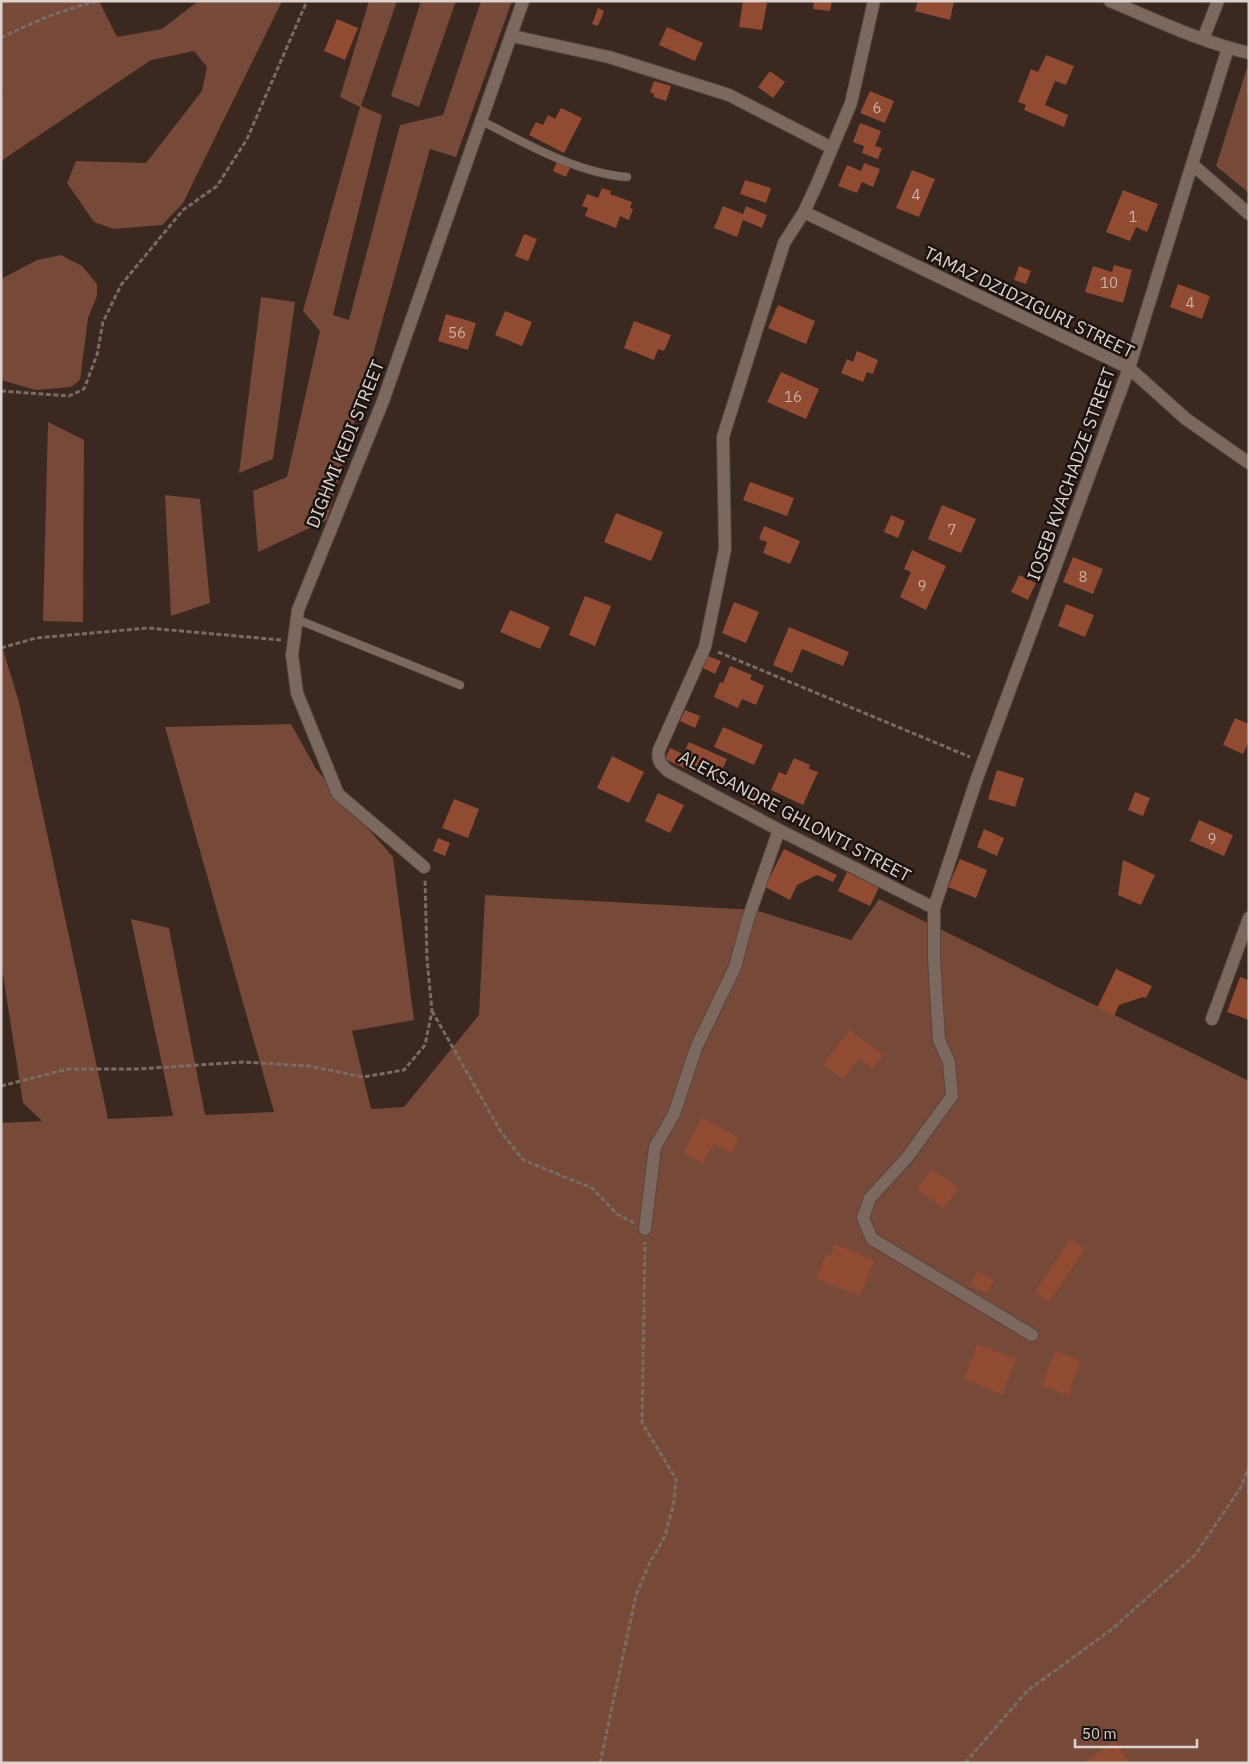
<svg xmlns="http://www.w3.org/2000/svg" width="1250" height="1764" font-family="'IBM Plex Sans',sans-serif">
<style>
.green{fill:#774939}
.building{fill:#914b32}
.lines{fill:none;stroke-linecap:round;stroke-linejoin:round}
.service-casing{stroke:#564642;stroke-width:9}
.minor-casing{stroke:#564642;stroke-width:14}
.path{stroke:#7b6b65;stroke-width:3;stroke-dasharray:5 2.5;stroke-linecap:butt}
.service{stroke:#7d6860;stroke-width:8}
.minor{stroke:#7d6860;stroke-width:12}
.labels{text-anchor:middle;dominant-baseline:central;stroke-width:5;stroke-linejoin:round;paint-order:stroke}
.number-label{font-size:15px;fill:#ccb0a7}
.street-label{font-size:18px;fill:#dfd2ce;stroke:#1b1310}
</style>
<rect width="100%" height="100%" fill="#3a2821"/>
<path class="green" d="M1 1H99L117 37 162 29 197 2 282 1 183 203 162 225 114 229 94 222 67 183 76 161 146 163 202 91 207 67 194 51 151 60 1 161V92L3 91 1 84Z
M369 1H397L361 106 382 115 333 315 349 320 400 125 443 115 481 1H512L456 157 430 149 327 520 258 552 253 491 287 477 320 331 303 311 360 107 340 97Z
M421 1H456L419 107 391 96Z
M1247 68 1249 69V193L1216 166Z
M61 255 82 266 97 284V296L88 318 80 380 71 387 36 390 1 380V279L37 260Z
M261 297 295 302 273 459 239 473Z
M48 422 84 440 83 622 43 621Z
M165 495 200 499 210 603 171 616Z
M1 643 19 702 108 1119 173 1116 131 919 169 928 205 1115 274 1112 165 727 291 724 316 769 393 857 414 1020 352 1031 371 1109 404 1107 479 1015 485 895 755 910 851 940 879 899 1249 1081V1763H1V1123L42 1121 23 1103 1 962Z"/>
<path class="building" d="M743 1 767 3 762 30 739 27Z
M814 1H832L830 11 813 9Z
M918 1H954L950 20 915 11Z
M598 8 604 11 598 26 592 24Z
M337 19 358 28 345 60 324 51Z
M667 27 703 43 695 61 659 45Z
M1046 55 1074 66 1066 85 1055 81 1045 105 1068 115 1064 127 1024 110 1026 105 1018 102 1031 69 1038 72Z
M770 71 785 82 773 98 758 87Z
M654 81 671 86 666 101 654 97V94L650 92Z
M870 91 894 101 885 123 860 113Z
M561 108 582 118 564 153 529 135 536 122 543 125 548 115 555 119Z
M860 123 881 131 875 146 882 148 878 159 862 153 864 146 853 142Z
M557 162 570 168 566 177 553 171Z
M864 163 880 169 873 187 862 182 857 193 838 186 847 165 861 171Z
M912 170 935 179 919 217 896 208Z
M745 180 771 188 766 203 740 194Z
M602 188 611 191 610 194 632 202 630 208 633 209 629 220 620 216 616 228 585 216 588 208 582 206 587 194 598 198Z
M1123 190 1158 204 1147 232 1136 227 1130 241 1106 232Z
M723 206 743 214 746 206 767 215 762 228 743 220 737 237 714 228Z
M524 234 537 239 528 261 515 256Z
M1114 265 1132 270 1123 303 1085 292 1093 266 1112 272Z
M1019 266 1031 271 1026 284 1014 280Z
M1178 284 1210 296 1202 319 1170 307Z
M778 305 815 321 806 344 768 328Z
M505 311 532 322 522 346 495 335Z
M446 314 476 323 468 350 438 341Z
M634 321 671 335 664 351 658 349 654 360 624 348Z
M857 351 878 360 873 374 867 372 863 382 841 373 847 359 853 362Z
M781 372 819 389 806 419 767 402Z
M750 482 794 498 787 516 743 500Z
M942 505 976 519 961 553 928 539Z
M616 513 663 532 651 561 604 542Z
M891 515 905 521 898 538 884 532Z
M764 526 800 541 790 564 763 553 767 542 759 539Z
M912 550 946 566 926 610 900 597 911 572 904 569Z
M1073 557 1103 569 1093 594 1063 582Z
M1019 575 1036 583 1028 600 1011 592Z
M585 596 611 606 595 646 569 635Z
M734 602 759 612 746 643 722 633Z
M1066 604 1094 615 1085 637 1058 626Z
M510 610 550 627 540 649 500 632Z
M789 627 849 652 843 666 802 649 792 673 773 665Z
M708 656 721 661 715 674 703 668Z
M730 666 752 675 750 679 764 686 756 705 742 699 738 708 714 697 720 682 723 683Z
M685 710 700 716 695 728 680 721Z
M1235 718 1249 724V741L1243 754 1223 745Z
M723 727 763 745 754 765 714 747Z
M689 742 727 759 716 783 665 759 670 748 683 754Z
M612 756 644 772 629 803 597 788Z
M794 758 810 765 809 769 818 772 803 805 771 790 779 772 786 775Z
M997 770 1024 778 1015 807 988 799Z
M749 786 762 792 756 806 742 799Z
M1135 792 1150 798 1143 816 1128 810Z
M658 793 684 805 670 833 645 821Z
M454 799 479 809 468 838 442 828Z
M1199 820 1233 835 1224 856 1190 841Z
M984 829 1004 838 997 856 977 847Z
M438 838 450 843 445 856 433 851Z
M784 849 837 875 833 882 817 875 797 885 790 900 765 887Z
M960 859 987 870 976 898 948 887Z
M1123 860 1155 875 1141 905 1118 895Z
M847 872 879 887 870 906 838 891Z
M1116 969 1152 986 1146 998 1143 997 1119 1005 1114 1016 1097 1008Z
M1240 977 1249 980V1020L1227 1012Z
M849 1030 883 1055 872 1068 859 1058 843 1079 823 1065Z
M702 1118 739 1138 731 1153 714 1144 703 1164 683 1153Z
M932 1169 959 1188 944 1209 917 1189Z
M1070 1239 1085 1249 1049 1302 1035 1292Z
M835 1244 874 1260 860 1296 816 1279 826 1254 831 1256Z
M977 1271 994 1280 987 1294 970 1285Z
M977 1344 1016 1359 1002 1395 964 1379Z
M1055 1351 1080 1360 1068 1395 1042 1386Z
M1115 1741 1129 1763H1083Z"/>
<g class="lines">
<g class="service-casing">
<path id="service" d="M482 121C526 144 577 173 627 177
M296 619 460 685"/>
</g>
<g class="minor-casing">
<path id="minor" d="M874 1 851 103 817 184 804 212 784 243 723 437 725 549 705 647 659 750C657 760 660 764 668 771L779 830 934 908
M1110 1C1156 20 1201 42 1249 53
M512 36 609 57 729 95 832 148
M1203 39 1218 1
M1192 164 1249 214
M804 212 1129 368 1186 419 1249 463
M424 867 338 794 297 693 292 655 298 610 383 401 523 1
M1212 1019 1249 918
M645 1229 655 1147 674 1114 696 1048 735 967 748 919 779 830
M1032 1335 872 1239 863 1218 870 1198 906 1159 952 1096 949 1062 939 1040 934 958V908L976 781 1129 368 1228 48"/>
</g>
<path class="path" d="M1 38C33 22 64 9 98 1
M1 391 69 396 84 389 97 355 103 322 121 285 183 210 217 186 247 139 307 1
M1 648 36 638 148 628 281 640
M718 652 970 757
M432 1011 501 1132 523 1160 592 1188 617 1214 634 1223
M1 1086 68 1069H137L244 1062 309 1066 363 1077 404 1070 425 1045 432 1011 427 959 425 880
M600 1763 636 1595 648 1566 665 1536 674 1502 676 1479 642 1423 645 1242
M965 1763 1027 1691 1112 1629 1195 1555 1241 1487 1249 1467"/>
<use href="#service" class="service"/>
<use href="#minor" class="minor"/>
</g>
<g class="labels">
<g class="number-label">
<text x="877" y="107">6</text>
<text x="916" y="194">4</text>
<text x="1133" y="216">1</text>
<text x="1109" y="282">10</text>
<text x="1190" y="302">4</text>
<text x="457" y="332">56</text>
<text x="793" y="396">16</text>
<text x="952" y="529">7</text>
<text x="1083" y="576">8</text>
<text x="922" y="585">9</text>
<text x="1212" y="838">9</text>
</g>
<g class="street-label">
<text transform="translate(1029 302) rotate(26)">TAMAZ DZIDZIGURI STREET</text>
<text transform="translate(345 444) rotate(-68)">DIGHMI KEDI STREET</text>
<text transform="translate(1071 474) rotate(-70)">IOSEB KVACHADZE STREET</text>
<text transform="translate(795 816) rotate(28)">ALEKSANDRE GHLONTI STREET</text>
</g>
</g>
<rect width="1250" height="1764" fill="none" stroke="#dfd2ce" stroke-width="5"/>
<path d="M1075 1739v8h122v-8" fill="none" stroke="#dfd2ce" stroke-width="2.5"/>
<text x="1082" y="1739" font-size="15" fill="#dfd2ce" stroke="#1b1310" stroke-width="4" paint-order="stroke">50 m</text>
</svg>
